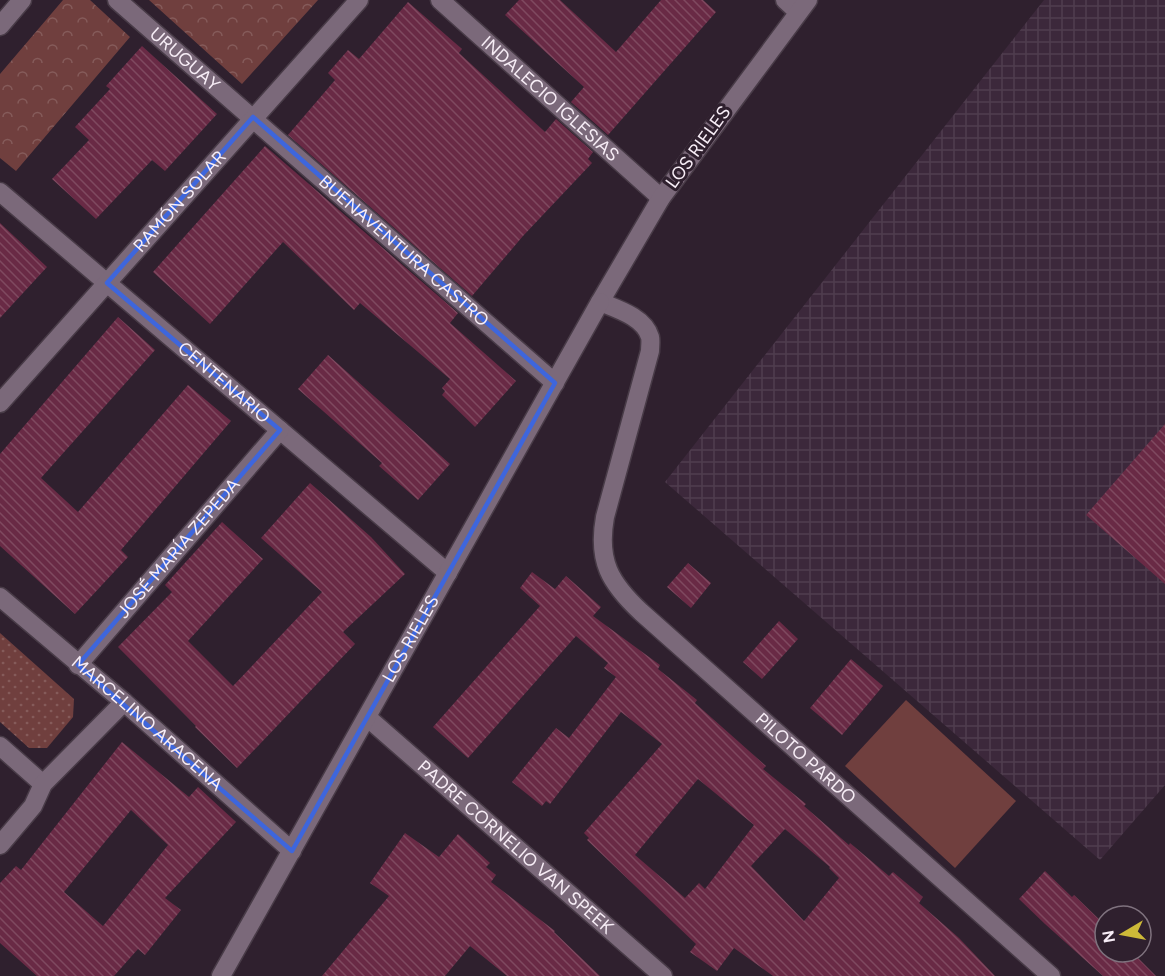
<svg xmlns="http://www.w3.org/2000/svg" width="1165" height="976" font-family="Figtree,sans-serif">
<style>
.industrial{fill:url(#industrial-grid)}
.grass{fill:url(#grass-dots)}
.park{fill:url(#park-crowns)}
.pitch{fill:#703f3e}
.building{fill:url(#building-back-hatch);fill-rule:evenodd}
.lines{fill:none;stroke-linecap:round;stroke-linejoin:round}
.minor-casing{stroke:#483b47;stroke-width:21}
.minor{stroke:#7b697a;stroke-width:18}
.marked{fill:none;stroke:#3e66dc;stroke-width:4.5;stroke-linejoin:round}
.labels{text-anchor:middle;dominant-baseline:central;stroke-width:6;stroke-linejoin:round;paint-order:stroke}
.street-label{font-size:18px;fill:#f7edf6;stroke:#2f202e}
</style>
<defs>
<pattern id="industrial-grid" width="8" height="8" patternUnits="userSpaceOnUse" patternTransform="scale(1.5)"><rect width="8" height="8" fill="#3c283b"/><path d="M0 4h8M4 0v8" fill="none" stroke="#4f3d4e"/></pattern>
<pattern id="grass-dots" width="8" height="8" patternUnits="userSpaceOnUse" patternTransform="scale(1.5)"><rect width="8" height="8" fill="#703f3e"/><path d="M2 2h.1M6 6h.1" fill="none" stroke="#855b5a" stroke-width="1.8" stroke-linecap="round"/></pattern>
<pattern id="park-crowns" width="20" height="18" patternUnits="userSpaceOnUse" patternTransform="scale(1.5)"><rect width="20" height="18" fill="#703f3e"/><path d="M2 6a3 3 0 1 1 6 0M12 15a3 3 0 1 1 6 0" fill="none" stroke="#855b5a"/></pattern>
<pattern id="building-back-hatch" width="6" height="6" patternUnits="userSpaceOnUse" patternTransform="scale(1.5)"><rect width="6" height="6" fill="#692a45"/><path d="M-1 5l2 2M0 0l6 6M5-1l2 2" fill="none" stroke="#7f4960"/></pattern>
</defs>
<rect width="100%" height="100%" fill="#2f202e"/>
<path class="industrial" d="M1044 0H1165V785L1100 860 665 482Z"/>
<path class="grass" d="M0 633 74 699 73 717 47 748H29L0 722Z"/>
<path class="park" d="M63 0H90L130 37 16 171 0 158V74Z
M149 0H318L242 84Z"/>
<path class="pitch" d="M906 700 1016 801 955 868 845 766Z"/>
<path class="building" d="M519 0H560L616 52 661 0H703L716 12 608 135 571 102 584 87 505 15Z
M408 2 462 49 459 53 545 132 556 119 593 152 588 159 592 163 523 236 472 296 288 135 335 80 328 73 348 50 359 59Z
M142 46 217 114 165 171 152 160 96 219 52 179 89 140 75 127 110 89 106 86Z
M265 146 458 313 450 323 516 381 475 427 442 395 445 391 442 388 450 379 360 303 354 310 283 242 210 324 153 272Z
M0 223 47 267 0 318Z
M118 317 155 350 41 478 78 512 188 385 231 421 121 550 128 557 75 614 0 546V454Z
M328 355 450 464 418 500 379 466 382 463 298 389Z
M1165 424V584L1086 515Z
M310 483 371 537 405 574 343 632 355 644 237 768 195 727 196 726 118 647 172 592 165 585 222 522 263 559 188 641 233 686 322 592 261 538Z
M688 563 711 583 691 608 667 587Z
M532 572 555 589 566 576 601 607 593 616 660 665 658 669 697 700 695 703 766 766 763 769 806 804 804 806 849 845 850 843 889 876 893 872 923 897 919 903 959 938 995 976H773L734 948 717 971 690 952 696 944 587 840 589 838 584 833 662 744 621 712 550 804 546 801 542 806 512 782 556 728 569 738 616 677 604 668 608 663 576 636 468 758 433 727 540 606 520 588ZM698 779 754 825 705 889 699 883 685 898 635 855ZM785 829 830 867 829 868 839 878 804 921 751 866Z
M779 621 798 639 762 679 743 662Z
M851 659 883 686 842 735 810 708Z
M122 742 189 797 198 787 236 822 165 898 181 910 145 955 138 949 114 976H37L0 943V883L16 866 21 870ZM131 810 168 845 103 926 64 892Z
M405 833 439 857 458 834 490 863 486 867 496 875 491 882 555 931 554 932 600 976H507L470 946 445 976H322L389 896 370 883Z
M1045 871 1072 897 1074 895 1105 925V952H1132L1156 976H1103L1045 924 1019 899Z"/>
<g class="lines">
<g class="minor-casing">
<g id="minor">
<path id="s1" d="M117 0 555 383"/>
<path id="s2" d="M440 0 661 198"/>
<path d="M785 0 798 12"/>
<path id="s3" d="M808 0 661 198 600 302C617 309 644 317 650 337 651 341 650 347 650 351L605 517C597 561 610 583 641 612L1051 976"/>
<path d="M0 26 22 0"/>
<path id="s4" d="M0 192 448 573"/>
<path id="s5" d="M0 403 359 0"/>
<path id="s6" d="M0 597 124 702 292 851"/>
<path id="s7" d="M78 665 280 430"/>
<path id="s8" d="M368 718 663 976"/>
<path d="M0 746 43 784"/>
<path d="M0 845 33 806 43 784 124 702"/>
<path id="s9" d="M221 976 600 302"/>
</g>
</g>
<use href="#minor" class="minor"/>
</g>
<path class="marked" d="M253 117 555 383 292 851 78 665 280 430 107 283Z"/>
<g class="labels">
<g class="street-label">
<text stroke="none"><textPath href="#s1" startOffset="90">URUGUAY</textPath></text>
<text stroke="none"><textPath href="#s2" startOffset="148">INDALECIO IGLESIAS</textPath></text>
<text transform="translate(698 147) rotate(-54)">LOS RIELES</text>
<text stroke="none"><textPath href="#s5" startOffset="270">RAMÓN SOLAR</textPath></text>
<text stroke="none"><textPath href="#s1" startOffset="381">BUENAVENTURA CASTRO</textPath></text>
<text stroke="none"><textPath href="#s4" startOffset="294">CENTENARIO</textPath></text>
<text stroke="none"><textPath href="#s7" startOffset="154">JOSÉ MARÍA ZEPEDA</textPath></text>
<text stroke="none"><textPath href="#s9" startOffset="387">LOS RIELES</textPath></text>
<text stroke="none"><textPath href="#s6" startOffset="194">MARCELINO ARACENA</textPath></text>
<text stroke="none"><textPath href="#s3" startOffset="944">PILOTO PARDO</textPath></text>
<text stroke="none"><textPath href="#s8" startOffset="196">PADRE CORNELIO VAN SPEEK</textPath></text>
</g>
</g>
<g transform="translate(1123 934) rotate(260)"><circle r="28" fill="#2f202e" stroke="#7f727e" stroke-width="1.5"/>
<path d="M0-4.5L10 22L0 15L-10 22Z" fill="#cdb938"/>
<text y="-9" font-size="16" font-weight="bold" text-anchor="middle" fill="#f7edf6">N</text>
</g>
</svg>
